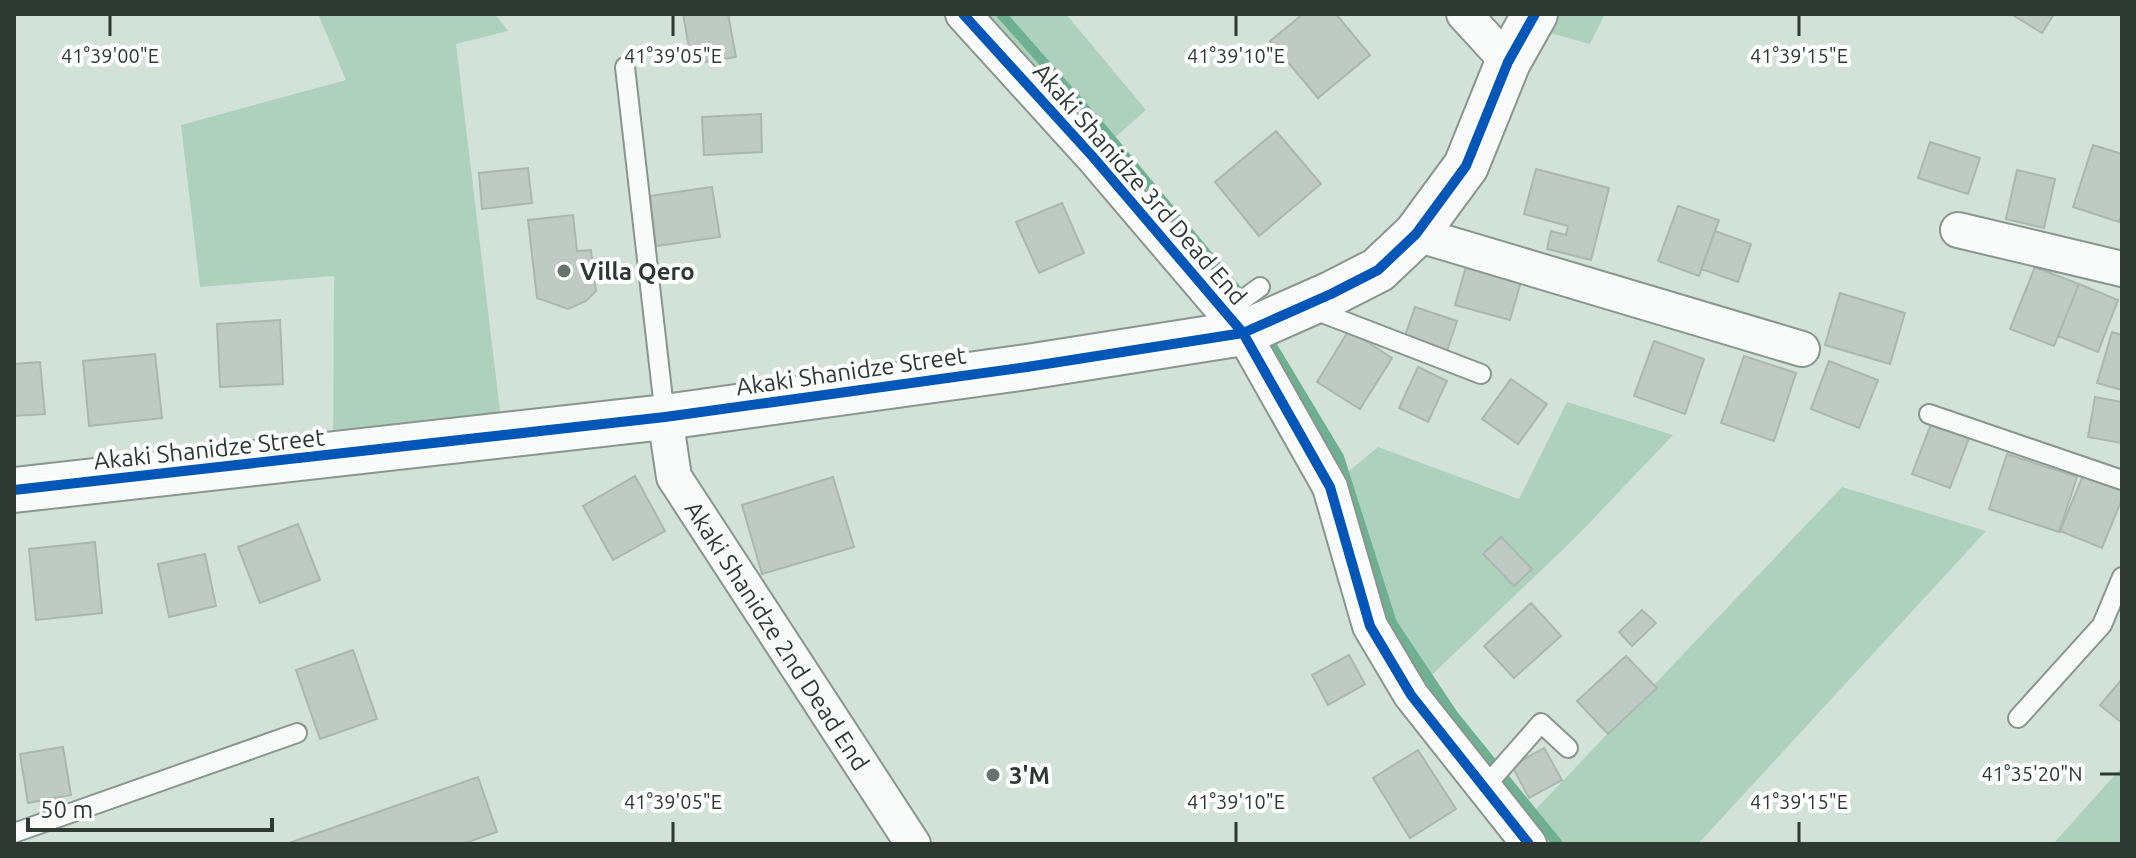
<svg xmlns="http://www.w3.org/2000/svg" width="2136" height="858" font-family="Ubuntu,sans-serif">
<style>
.green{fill:#aed1be}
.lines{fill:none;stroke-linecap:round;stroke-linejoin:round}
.stream{stroke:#70b092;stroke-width:10}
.building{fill:#becac3;stroke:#aab7b0;stroke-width:2}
.service-casing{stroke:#89958f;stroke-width:22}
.minor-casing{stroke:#89958f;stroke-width:38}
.tertiary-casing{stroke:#89958f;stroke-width:48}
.service{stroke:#f8fbf9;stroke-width:18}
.minor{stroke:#f8fbf9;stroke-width:34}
.tertiary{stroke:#f8fbf9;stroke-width:44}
.cycleway-casing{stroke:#fff;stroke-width:15}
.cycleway{stroke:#0057b8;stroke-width:10}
.ticks{fill:none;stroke:#2e3933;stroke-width:3}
.poi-dot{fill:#67746d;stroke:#fff;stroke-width:3}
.labels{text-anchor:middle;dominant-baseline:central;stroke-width:8;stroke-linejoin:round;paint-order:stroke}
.street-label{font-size:24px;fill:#2e3933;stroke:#fff}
.poi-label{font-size:24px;font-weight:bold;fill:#2e3933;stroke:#fff;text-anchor:start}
.ticks-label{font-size:20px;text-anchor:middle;fill:#2e3933;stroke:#fff;stroke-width:8;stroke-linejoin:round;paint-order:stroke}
</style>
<rect width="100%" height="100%" fill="#d2e2d9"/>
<path class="green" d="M318 14H495L508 31 456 44 503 436 333 456 334 276 200 287 181 125 346 80Z
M963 14H1066L1146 110 1093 157Z
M1535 14H1605L1590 44 1528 27Z
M1567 402 1673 435 1577 536 1411 695 1330 487 1378 447 1519 499Z
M1842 487 1986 531 1698 844H1529L1517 829Z
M2122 767V844H2053Z"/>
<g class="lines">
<path class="stream" d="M1001 14 1100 126 1245 300
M1265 334 1339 457 1392 623 1454 716 1558 844"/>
</g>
<path class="building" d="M683 14H728L736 57 692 64Z
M1303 14H1336L1370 55 1318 98 1270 41Z
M2011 14H2054L2042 33Z
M761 114 762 152 704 155 702 117Z
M1276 131 1321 184 1259 236 1215 182Z
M1930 142 1980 158 1968 194 1918 178Z
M2093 145 2122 154V211L2119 222 2073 207Z
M528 168 532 203 482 209 479 173Z
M1536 169 1609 188 1591 260 1547 249 1551 231 1566 235 1568 226 1524 214Z
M2017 170 2055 179 2044 228 2006 219Z
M712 187 720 237 656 246 649 196Z
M1062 203 1084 253 1039 273 1016 222Z
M1678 206 1719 220 1699 276 1658 261Z
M573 215 577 251 591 250 596 291 586 301 568 309 537 298 528 220Z
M1715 231 1751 244 1738 282 1701 269Z
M1467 263 1522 278 1510 320 1455 305Z
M2035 267 2079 284 2054 346 2010 329Z
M2079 284 2118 300 2098 352 2058 336Z
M1840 293 1905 313 1890 364 1825 345Z
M1415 307 1457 321 1447 351 1405 336Z
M280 320 283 384 220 387 217 324Z
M1349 330 1392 358 1360 409 1317 382Z
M2112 332 2122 335V390L2097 383Z
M1654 341 1704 359 1685 414 1634 396Z
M155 354 162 418 89 426 83 361Z
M1744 356 1796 373 1774 441 1721 423Z
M1829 361 1878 380 1859 428 1811 409Z
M40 362 45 414 14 416V364Z
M1418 367 1447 381 1428 422 1399 408Z
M1511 379 1547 404 1518 444 1482 419Z
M2095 397 2122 402V443L2088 437Z
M1931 424 1969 438 1950 488 1912 474Z
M2007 454 2077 477 2059 532 1989 509Z
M2084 473 2122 487V499L2102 548 2060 531Z
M635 476 665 531 613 560 583 506Z
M833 477 854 547 762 574 742 505Z
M298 524 320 580 260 603 238 547Z
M1501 537 1532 569 1514 586 1483 554Z
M95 542 102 613 36 620 29 549Z
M205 554 216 606 169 617 158 564Z
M1531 603 1561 636 1514 678 1484 646Z
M1642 610 1656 623 1632 646 1619 632Z
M353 650 377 719 320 739 296 670Z
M1349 655 1365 684 1328 705 1312 675Z
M1626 656 1657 688 1608 734 1577 701Z
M2122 679V723L2100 705Z
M63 747 71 795 28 803 20 754Z
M1544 748 1562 780 1529 798 1512 766Z
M1418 750 1456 809 1410 838 1373 778Z
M478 777 497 832 462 844 289 843Z"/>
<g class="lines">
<g class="service-casing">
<path id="service" d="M625 67 665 417
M1312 309 1481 374
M1226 312 1260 287
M1929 414 2122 480
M2018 718 2102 625 2122 577
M1483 789 1541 723 1568 748
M14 833 297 733"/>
</g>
<g class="minor-casing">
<g id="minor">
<path d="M963 14 1093 157 1243 333 1330 487 1370 626 1411 695 1529 844"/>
<path d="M1464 14 1508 62"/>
<path d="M1958 230 2122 269"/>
<path d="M1416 234 1802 349"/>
<path id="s1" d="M665 417 674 477 913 844"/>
</g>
</g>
<g class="tertiary-casing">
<path id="tertiary" d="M14 490 665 417 1027 367 1243 333 1331 294 1378 270 1416 234 1466 166 1508 62 1535 14"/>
</g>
<use href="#service" class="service"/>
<use href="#minor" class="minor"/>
<use href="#tertiary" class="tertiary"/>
<g class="cycleway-casing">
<path id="cycleway" d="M963 14 1093 157 1243 333 1330 487 1370 626 1411 695 1529 844
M14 490 665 417 1027 367 1243 333 1331 294 1378 270 1416 234 1466 166 1508 62 1535 14"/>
</g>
<use href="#cycleway" class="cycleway"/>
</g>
<path class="ticks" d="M110 16V36M673 16V36M1236 16V36M1799 16V36M2100 774H2120M673 822V842M1236 822V842M1799 822V842"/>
<g class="poi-dot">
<circle cx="564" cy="271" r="8"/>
<circle cx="993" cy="775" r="8"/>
</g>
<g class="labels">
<g class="street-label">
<text transform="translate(1140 184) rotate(49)">Akaki Shanidze 3rd Dead End</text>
<text transform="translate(851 371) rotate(-8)">Akaki Shanidze Street</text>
<text transform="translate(209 449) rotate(-6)">Akaki Shanidze Street</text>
<text stroke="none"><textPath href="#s1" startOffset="250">Akaki Shanidze 2nd Dead End</textPath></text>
</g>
<g class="poi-label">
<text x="580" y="271">Villa Qero</text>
<text x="1009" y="775">3'M</text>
</g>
</g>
<g class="ticks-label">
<text x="110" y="63">41°39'00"E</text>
<text x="673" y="63">41°39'05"E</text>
<text x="1236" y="63">41°39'10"E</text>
<text x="1799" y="63">41°39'15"E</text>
<text x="2032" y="781">41°35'20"N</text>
<text x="673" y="809">41°39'05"E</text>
<text x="1236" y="809">41°39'10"E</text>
<text x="1799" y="809">41°39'15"E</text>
</g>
<rect width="2136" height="858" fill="none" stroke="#2e3933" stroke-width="32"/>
<path d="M28 818v12h244v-12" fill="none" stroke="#2e3933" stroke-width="4"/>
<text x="40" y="818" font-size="24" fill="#2e3933" stroke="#ffffff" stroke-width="6" paint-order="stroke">50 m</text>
</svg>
